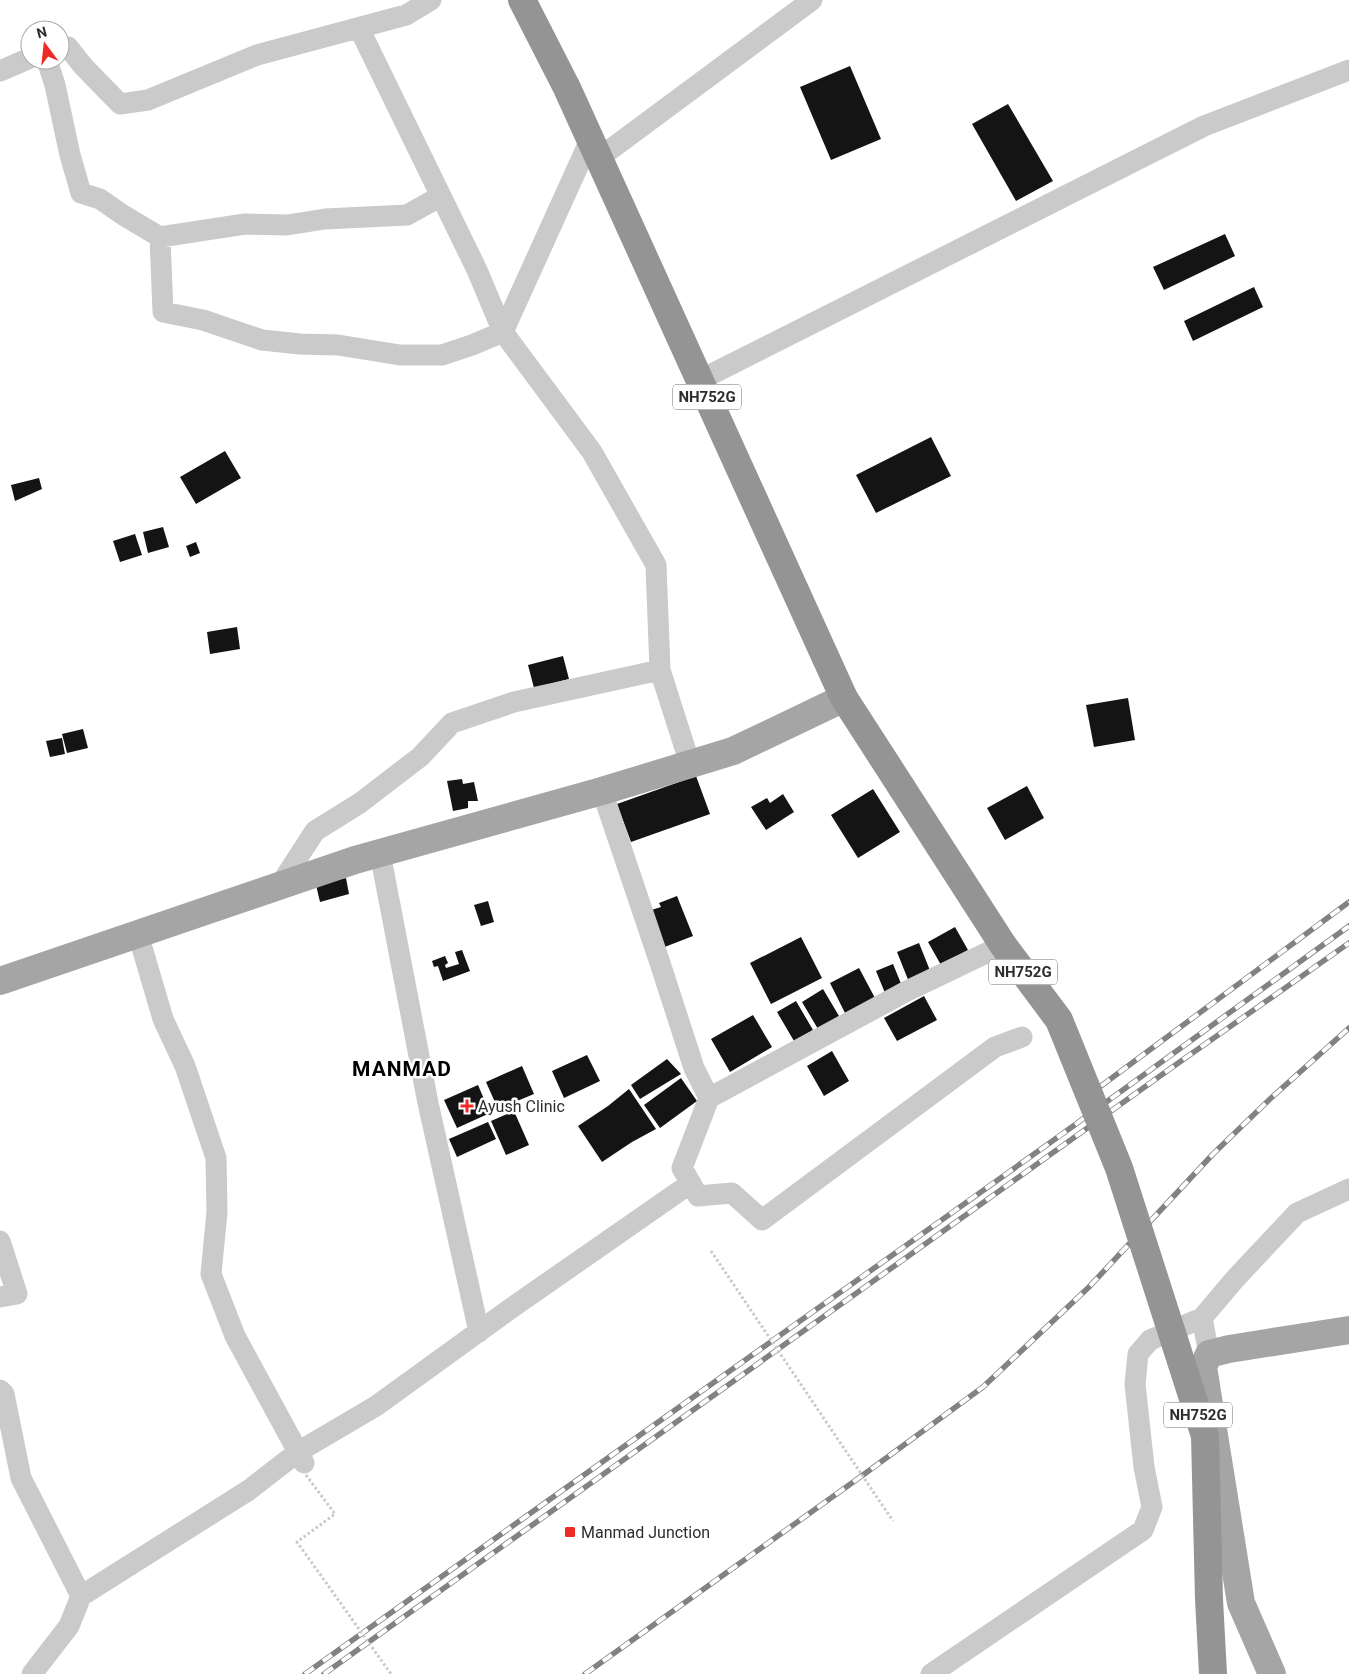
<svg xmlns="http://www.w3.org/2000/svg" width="1349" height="1674" font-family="Roboto,sans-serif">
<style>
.building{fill:#141414}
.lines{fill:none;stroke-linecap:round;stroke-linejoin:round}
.minor{stroke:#cacaca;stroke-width:21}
.major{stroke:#a5a5a5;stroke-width:28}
.highway{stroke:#949494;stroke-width:28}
.rail-casing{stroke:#828282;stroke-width:5.5}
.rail{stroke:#fff;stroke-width:4;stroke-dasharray:11;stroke-linecap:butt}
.path-bridge{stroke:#cacaca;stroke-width:3;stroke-dasharray:2.5 2.5;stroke-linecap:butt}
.highway-bridge{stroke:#949494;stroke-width:28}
.poi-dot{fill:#ed2a25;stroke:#fff;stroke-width:2}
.labels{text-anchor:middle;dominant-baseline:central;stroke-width:5;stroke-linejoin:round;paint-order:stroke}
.shield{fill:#fff;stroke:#6c6c6c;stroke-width:1}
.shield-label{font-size:15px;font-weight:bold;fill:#2d2d2d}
.poi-label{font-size:16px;fill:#2d2d2d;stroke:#fff;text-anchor:start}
.district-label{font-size:21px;font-weight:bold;letter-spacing:1px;fill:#000;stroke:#fff}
</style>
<rect width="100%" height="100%" fill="#fff"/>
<path class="building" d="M850 66 881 139 831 160 800 87Z
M1008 104 1053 181 1016 201 972 124Z
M1225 234 1235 256 1164 290 1153 267Z
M1254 287 1263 307 1193 341 1184 321Z
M931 437 951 476 876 513 856 475Z
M225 451 241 478 196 504 180 477Z
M39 478 42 489 15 501 11 485Z
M163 527 169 547 148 553 143 532Z
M135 534 142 555 120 562 113 541Z
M196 542 200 553 190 557 186 546Z
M237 627 240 649 210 654 207 632Z
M563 656 569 679 534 688 528 665Z
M1128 698 1135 740 1094 747 1086 705Z
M83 729 88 748 67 753 62 734Z
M62 738 65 754 50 757 46 741Z
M696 776 710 814 631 842 617 804Z
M462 779 463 784 474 782 478 801H468V808L453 811 447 781Z
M1027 786 1044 818 1005 840 987 808Z
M873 789 900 832 858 858 831 815Z
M783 794 794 812 766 830 751 807 767 798 770 803Z
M346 878 349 894 320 902 316 885Z
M677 896 693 936 662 948 648 911 661 907 659 903Z
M488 901 494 922 481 926 474 905Z
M955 927 968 950 941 965 928 942Z
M801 937 822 978 771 1004 750 963Z
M919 943 931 973 909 982 897 952Z
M462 950 470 971 443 981 438 966 434 967 432 961 445 956 448 963 445 965 446 968 459 964 455 952Z
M893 964 902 986 885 993 876 971Z
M859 968 875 998 845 1013 830 983Z
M823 989 839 1016 818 1029 802 1002Z
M924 996 937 1020 897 1041 884 1018Z
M796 1001 813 1030 794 1041 777 1012Z
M753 1015 772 1047 730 1072 711 1039Z
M832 1051 849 1081 824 1096 807 1066Z
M587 1055 600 1081 564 1098 552 1071Z
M667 1059 681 1074 640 1099 631 1085Z
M522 1066 534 1094 498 1109 486 1082Z
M681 1078 697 1101 660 1128 644 1105Z
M478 1085 490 1113 457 1128 444 1100Z
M629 1089 656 1129 632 1142 602 1162 578 1126 608 1106Z
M514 1111 529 1145 506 1155 491 1121Z
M488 1122 496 1139 457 1157 449 1139Z"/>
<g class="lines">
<path class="minor" d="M60 49 68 47 83 66 120 104 148 100 257 55 406 15 431 0
M47 60 55 85 70 155 81 193 100 199 123 215 160 237 163 312 203 320 262 340 300 344 338 345 400 355H442L472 345 503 332 477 270 359 28
M0 71 30 58
M590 140 503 332 592 452 656 565 660 670
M599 158 812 0
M160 237 245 224 287 225 325 219 407 215 441 196
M700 380 1204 126 1349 70
M602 791 660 963 694 1068 709 1098 907 991 1003 945
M380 853 428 1103 479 1332
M280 885 315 831 360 803 420 757 452 723 514 702 660 670 690 764
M138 934 163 1019 185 1066 216 1158 217 1212 211 1274 235 1336 304 1463
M709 1098 682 1168 698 1196 732 1193 762 1220 995 1047 1022 1037
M0 1241 17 1294 0 1297
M1209 1354 1202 1318 1235 1279 1297 1213 1349 1189
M0 1390 4 1394 21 1478 81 1596 69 1626 32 1674
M81 1596 249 1490 298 1452 376 1406 510 1309 691 1183
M931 1674 1143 1530 1152 1507 1144 1467 1135 1384 1138 1354 1150 1340 1202 1318"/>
<path class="major" d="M0 981 355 860 602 791 733 751 844 698
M1272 1674 1241 1603 1203 1367 1209 1354 1229 1349 1349 1330"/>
<path class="highway" d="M522 0 567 88 844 698 902 788"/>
<g class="rail-casing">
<path id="rail" d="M1101 1086 1349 902
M305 1674 1058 1137 1349 926
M324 1674 1174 1066 1349 943
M585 1674 863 1475 983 1387 1089 1287 1213 1154 1270 1099 1349 1028"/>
</g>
<use href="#rail" class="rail"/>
<path class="path-bridge" d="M711 1251 893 1521
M306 1475 335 1514 297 1542 391 1674"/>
<path class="highway-bridge" d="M902 788 1003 945 1059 1020 1119 1168 1205 1436 1209 1599 1213 1674"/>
</g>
<g class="poi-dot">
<path d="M464.5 1098.5h5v5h5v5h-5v5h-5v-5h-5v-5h5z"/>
<rect x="564" y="1526" width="12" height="12" rx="2.5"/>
</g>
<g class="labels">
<g class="shield">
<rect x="673" y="384.5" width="68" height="25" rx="4"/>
<rect x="989" y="959.5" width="68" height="25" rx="4"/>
<rect x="1164" y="1402.5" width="68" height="25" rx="4"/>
</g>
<g class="shield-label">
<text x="707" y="397">NH752G</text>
<text x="1023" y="972">NH752G</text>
<text x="1198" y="1415">NH752G</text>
</g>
<g class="poi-label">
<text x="478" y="1106">Ayush Clinic</text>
<text x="581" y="1532">Manmad Junction</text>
</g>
<g class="district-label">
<text x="402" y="1069">MANMAD</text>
</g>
</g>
<g transform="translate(45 45) rotate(345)"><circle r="24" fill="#ffffff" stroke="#ababab"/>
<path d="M0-4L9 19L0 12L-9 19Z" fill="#ed2a25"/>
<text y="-8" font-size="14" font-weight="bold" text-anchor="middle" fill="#2d2d2d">N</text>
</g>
</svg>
